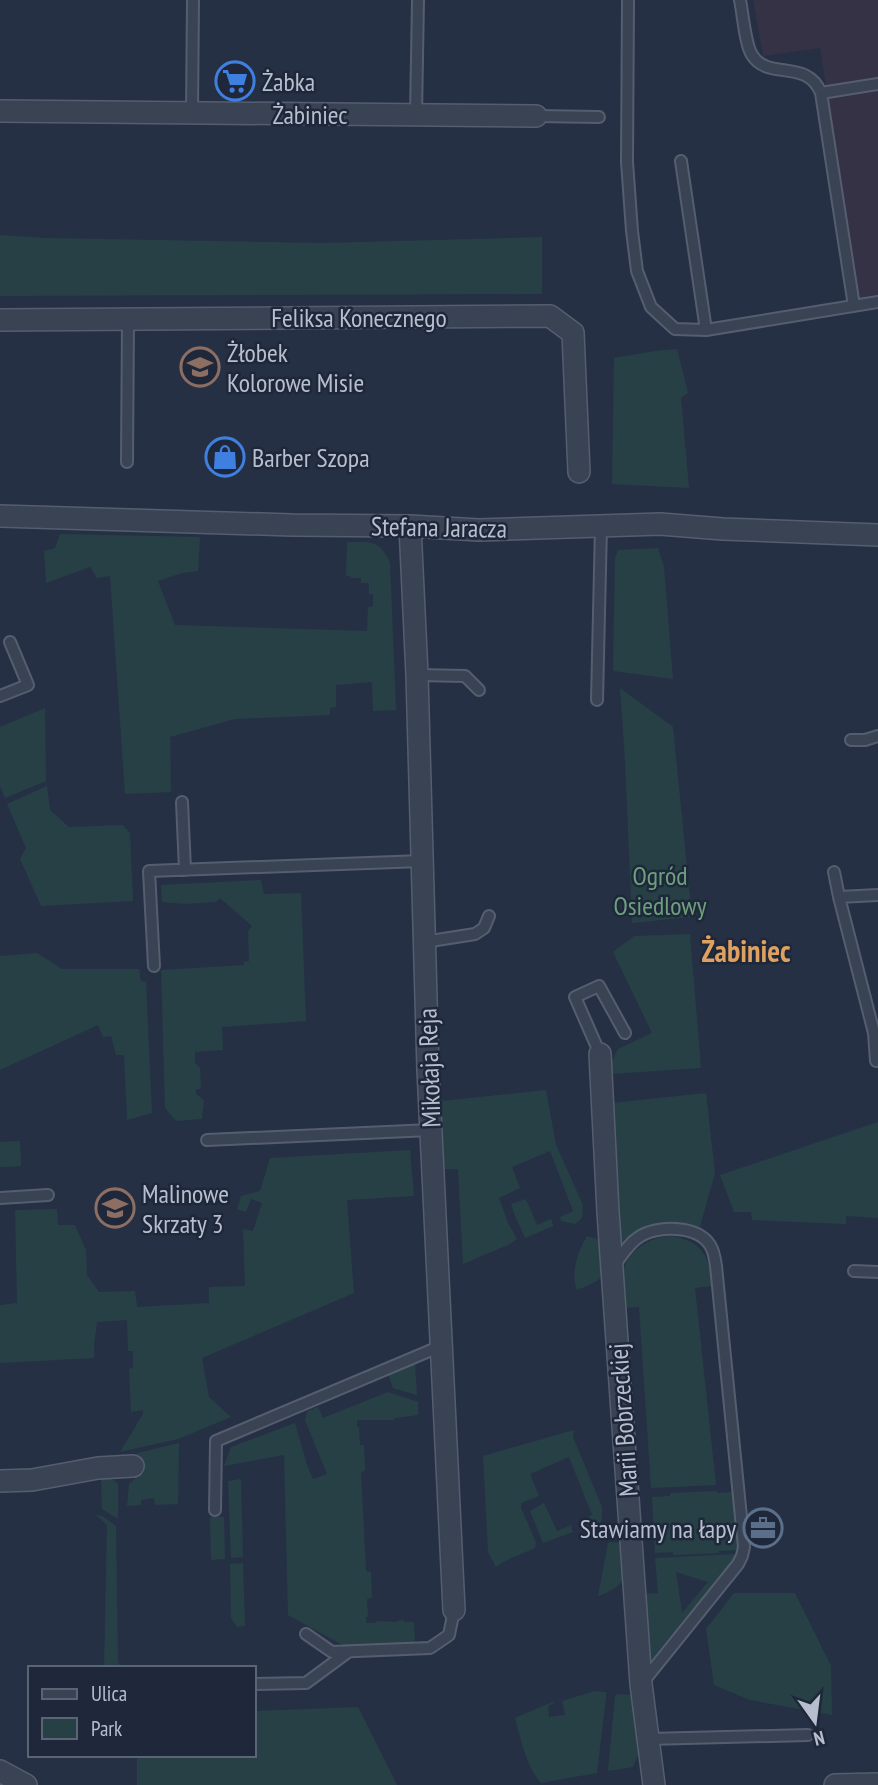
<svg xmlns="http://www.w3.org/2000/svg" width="878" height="1785" font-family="'PT Sans Narrow',sans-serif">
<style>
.medical{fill:#363245}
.green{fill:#274046;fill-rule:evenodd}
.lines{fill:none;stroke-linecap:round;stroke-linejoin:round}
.lane-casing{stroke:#555e6f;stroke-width:14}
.street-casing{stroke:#555e6f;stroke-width:24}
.lane{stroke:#3a4354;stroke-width:10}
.street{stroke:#3a4354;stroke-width:21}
.labels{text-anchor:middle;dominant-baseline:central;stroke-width:5;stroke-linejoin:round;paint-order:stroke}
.poi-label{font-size:26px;fill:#b7bece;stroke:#1e283a;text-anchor:start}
.street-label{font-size:26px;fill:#b7bece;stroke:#1e283a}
.park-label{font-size:26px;fill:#6da07c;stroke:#1e283a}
.quarter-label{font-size:30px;font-weight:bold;fill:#dea162;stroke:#1e283a}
</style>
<rect width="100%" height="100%" fill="#253045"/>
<path class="medical" d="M753 0H878V297L859 300 820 48 763 56Z"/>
<path class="green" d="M0 235 46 238 323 243 542 237V294L0 296Z
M677 349 688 393 681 398 689 488 612 484 614 358 655 351Z
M60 534 200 537 198 571 182 573 158 581 175 625 367 631 368 607 373 606V594H369V583H361V578H351L350 576H346L347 542C370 542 380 539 390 563L396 710 373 711 372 682 336 685V707L330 708V715L235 719 170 737 171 792 125 794 110 576 97 578 90 567 46 583 44 551 55 548Z
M658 548 664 567 673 679 613 671 615 558 618 550Z
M620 688 673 727 692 917 632 923 625 761Z
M45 708 46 781 5 798 0 786V727Z
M47 786 50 810 69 827 123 825 130 833 133 901 41 906 20 859 26 848 7 804Z
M261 880 264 894 301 893 306 1021 222 1027 223 1050 195 1052V1063L200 1068 201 1089H196V1094L204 1100 202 1119 176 1121 165 1108 161 970 244 965V962L249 961 248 931 252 926 220 898 216 902 186 904 162 902 161 885Z
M690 934 701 1068 612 1074V1061L618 1049 652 1033 613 952 634 936Z
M37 953 62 969H139L141 981 146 982 152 1113 127 1120 124 1055H116L111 1036 103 1037 98 1025 0 1070V956Z
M546 1090 556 1145 583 1205 582 1218 575 1224 561 1221 560 1217 573 1211 550 1151 512 1167 520 1188 499 1198 508 1223 517 1239 510 1244 463 1264 458 1169H444L441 1101Z
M706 1093 715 1173 699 1230C667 1218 646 1222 620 1244L611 1103Z
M878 1122V1218L846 1216V1224L752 1220 751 1212H734L720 1175Z
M20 1141 21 1166 0 1167V1142Z
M410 1150 414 1196 347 1200 354 1293 202 1358 209 1397 231 1417 178 1439 120 1452 143 1414V1410L131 1412 129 1369 133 1368V1351H128L127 1320 97 1322 94 1344V1358L0 1363V1305L17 1303 15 1210 57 1209 58 1225H75L86 1250 87 1275 99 1292 135 1291 137 1307 209 1303V1287L245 1286 243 1229 253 1231 262 1203 251 1199 246 1212 237 1209 241 1196 260 1191 270 1158Z
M526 1199 537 1225 551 1219 553 1224V1226L525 1238 515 1216 511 1204Z
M587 1236 604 1241C608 1273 609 1278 577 1290 570 1275 578 1250 587 1236Z
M668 1236C685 1237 703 1245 708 1263 711 1270 711 1279 712 1286L695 1288 716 1485 651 1488 639 1307 624 1308C624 1297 621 1284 623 1273 626 1252 649 1238 668 1236Z
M415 1363 417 1395 393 1388 388 1374Z
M388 1392 418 1402V1415L395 1418 394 1420H357V1427H359L360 1445H364L365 1471 361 1472 366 1571 371 1572 372 1598 367 1599 368 1616 366 1617V1623H376V1621L397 1622V1621L404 1620V1622H414L415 1642 344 1646 288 1615 284 1455 224 1466 231 1447 295 1423 307 1465 313 1479 327 1474 305 1420 307 1411 318 1407 323 1418Z
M574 1430 573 1437 602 1507V1518L599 1529 585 1528 579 1522 592 1515 569 1457 530 1474 539 1496 521 1503V1508L536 1542 535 1548 503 1562 496 1567 488 1552 483 1456Z
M179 1443 178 1504 155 1505 154 1498 141 1500V1505L127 1506 129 1484 139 1475 137 1453Z
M101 1476H109L118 1484V1519L102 1509Z
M241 1479 243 1557 231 1558 228 1481Z
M717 1491V1493L733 1492 738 1550 719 1551V1553L673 1555V1552L655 1553 652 1497 670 1496V1493Z
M544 1503 557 1531 571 1525 573 1532 543 1543 530 1511Z
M96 1515 102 1516 116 1526 118 1662 122 1668H104L107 1525Z
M210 1517H224L225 1559 211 1560Z
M610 1542 625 1543C626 1574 631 1584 598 1596L608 1543Z
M738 1554 646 1666 642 1594 658 1593 655 1558ZM676 1572 708 1582 682 1613V1612Z
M243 1563 245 1626 237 1627 231 1618 230 1564Z
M734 1593H795L831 1666 832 1715 750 1700 714 1685 706 1629Z
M595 1691 606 1692V1697L597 1773 541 1783C526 1767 521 1739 515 1718L555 1701 554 1703 548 1706 549 1717 565 1715 562 1701Z
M617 1694 635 1695V1722L639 1752 633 1767 608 1771 615 1696Z
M358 1707 397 1785H137V1755H254V1711Z"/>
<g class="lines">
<g class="lane-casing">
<path id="lane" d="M628 0 627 162 632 231 637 271 651 307 675 329 706 330
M740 0C743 14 745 44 752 55 768 81 807 58 821 93L854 306
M821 93 878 84
M192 113 193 0
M416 115 418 0
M536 116 599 117
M681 161 706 330 878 302
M127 462 128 319
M417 675 465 676 479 690
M0 696 28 685 10 642
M597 700 601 526
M851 740H865L878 736
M182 802 185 870
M834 872 839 897 878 895
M839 897 874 1033 876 1061
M424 942 475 934 484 928 489 916
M154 966 149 871 422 861
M600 1054 575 997 599 986 625 1033
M207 1140 431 1130
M0 1198 48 1195
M614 1266C622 1255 628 1244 639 1237 657 1225 697 1225 710 1245 714 1251 715 1259 716 1266L744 1547 742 1556 738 1564 643 1682
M854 1271 878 1272
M215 1510 216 1441 441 1346
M306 1634 332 1652 430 1648 449 1635 454 1610
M254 1684 306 1683 348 1652
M648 1739 808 1735"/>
</g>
<g class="street-casing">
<path id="street" d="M0 111 536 116
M0 320 550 316 573 333 579 472
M0 516 292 525 410 526 479 530 660 524 723 529 878 535
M410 526 417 675 428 1070 454 1610
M600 1054 608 1212 641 1684 654 1785
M0 1481 32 1480 98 1468 133 1466
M0 1771 26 1785
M835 1785 878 1784"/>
</g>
<use href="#lane" class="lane"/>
<use href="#street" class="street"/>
</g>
<defs>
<g id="supermarket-ring" transform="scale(2.0125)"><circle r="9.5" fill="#1e283a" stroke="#3f7fe0" stroke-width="1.5"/><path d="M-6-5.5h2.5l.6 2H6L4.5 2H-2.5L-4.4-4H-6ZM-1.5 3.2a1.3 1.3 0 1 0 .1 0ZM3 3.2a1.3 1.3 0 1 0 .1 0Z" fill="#3f7fe0"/></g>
<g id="school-ring" transform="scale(2.0125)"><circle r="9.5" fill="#1e283a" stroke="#8d6e63" stroke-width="1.5"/><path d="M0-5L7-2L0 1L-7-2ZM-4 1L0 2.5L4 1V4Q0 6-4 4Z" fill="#8d6e63"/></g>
<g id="shop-ring" transform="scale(2.0125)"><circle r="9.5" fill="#1e283a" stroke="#3f7fe0" stroke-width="1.5"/><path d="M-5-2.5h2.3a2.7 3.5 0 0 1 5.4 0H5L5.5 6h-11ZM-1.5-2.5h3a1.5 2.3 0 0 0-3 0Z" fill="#3f7fe0"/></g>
<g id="office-ring" transform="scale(2.0125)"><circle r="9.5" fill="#1e283a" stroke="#5c6f8a" stroke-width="1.5"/><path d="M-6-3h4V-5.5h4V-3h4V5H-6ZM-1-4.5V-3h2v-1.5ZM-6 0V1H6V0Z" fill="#5c6f8a"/></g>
</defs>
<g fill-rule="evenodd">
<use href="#supermarket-ring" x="235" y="81"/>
<use href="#school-ring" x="200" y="367"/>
<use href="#shop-ring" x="225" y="457"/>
<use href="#school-ring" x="115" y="1208"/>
<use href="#office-ring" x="763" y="1528"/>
</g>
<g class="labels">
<g class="poi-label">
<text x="262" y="81">Żabka</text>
<text x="227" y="352">Żłobek<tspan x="227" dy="30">Kolorowe Misie</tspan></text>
<text x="252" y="457">Barber Szopa</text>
<text x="142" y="1193">Malinowe<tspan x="142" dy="30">Skrzaty 3</tspan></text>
<text x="736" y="1528" text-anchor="end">Stawiamy na łapy</text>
</g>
<g class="street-label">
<text x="310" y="114">Żabiniec</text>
<text x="359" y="317">Feliksa Konecznego</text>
<text transform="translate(439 527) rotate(1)">Stefana Jaracza</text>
<text transform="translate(429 1068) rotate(-92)">Mikołaja Reja</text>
<text transform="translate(623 1420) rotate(-94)">Marii Bobrzeckiej</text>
</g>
<g class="park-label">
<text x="660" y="875">Ogród<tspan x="660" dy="30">Osiedlowy</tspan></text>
</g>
<g class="quarter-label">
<text x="746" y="950">Żabiniec</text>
</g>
</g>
<rect x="28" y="1666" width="228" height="91" fill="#1e283a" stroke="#5b6475" stroke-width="2"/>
<rect x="42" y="1689" width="35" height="10" fill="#3a4354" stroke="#5b6475" stroke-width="2"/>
<text x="91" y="1701" font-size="21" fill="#b7bece">Ulica</text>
<rect x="42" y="1718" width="35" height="21" fill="#274046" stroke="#5b6475" stroke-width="2"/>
<text x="91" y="1736" font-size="21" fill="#b7bece">Park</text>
<g transform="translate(815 1722) rotate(166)" stroke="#1e283a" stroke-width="5" paint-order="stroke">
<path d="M0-5L12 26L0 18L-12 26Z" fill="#b7bece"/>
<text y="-10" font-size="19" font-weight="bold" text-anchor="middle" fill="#b7bece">N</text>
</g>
</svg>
